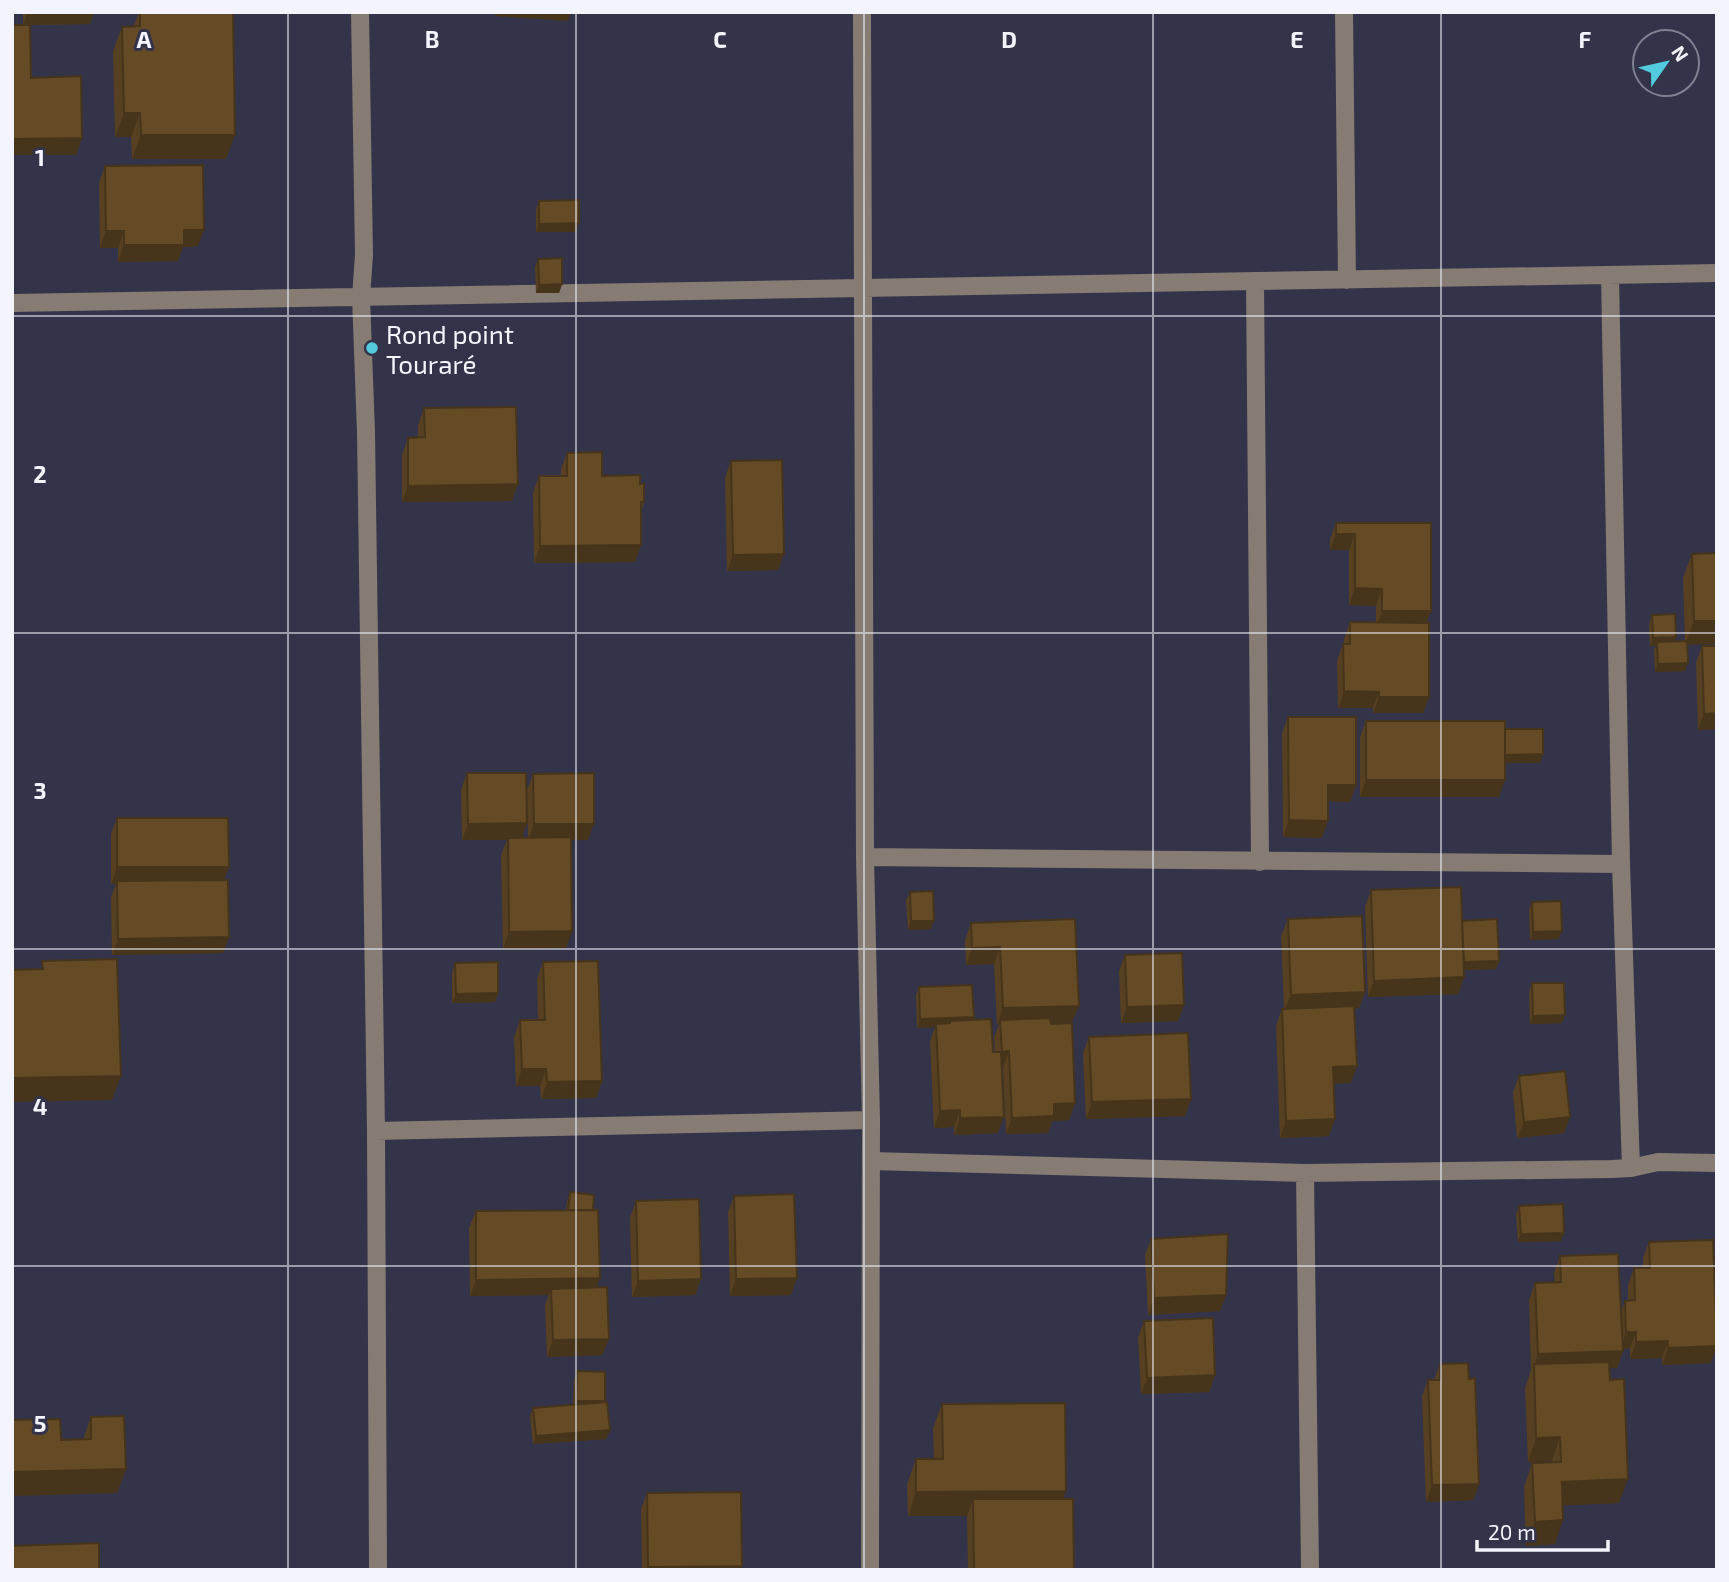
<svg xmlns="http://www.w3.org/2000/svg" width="1729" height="1582" font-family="'Exo 2',sans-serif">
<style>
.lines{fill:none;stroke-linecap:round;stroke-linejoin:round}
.minor{stroke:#867c73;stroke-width:18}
.wall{fill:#564021}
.shaded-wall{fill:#46341b}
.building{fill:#644b26;stroke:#46341b;stroke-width:2}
.grid{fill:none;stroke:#f3f4fd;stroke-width:2;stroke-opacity:0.55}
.poi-dot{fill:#54cade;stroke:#333349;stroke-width:2.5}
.labels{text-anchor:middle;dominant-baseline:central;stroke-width:6;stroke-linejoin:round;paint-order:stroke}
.poi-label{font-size:26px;fill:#f3f4fd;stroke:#333349;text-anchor:start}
.grid-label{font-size:23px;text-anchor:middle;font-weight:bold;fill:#f3f4fd;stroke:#333349;stroke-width:6;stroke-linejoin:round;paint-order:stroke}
</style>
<rect width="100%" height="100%" fill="#333349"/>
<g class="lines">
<path class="minor" d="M360 12 364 255 361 297 366 432 376 1131 378 1570
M862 12 865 857 871 1120 870 1570
M1344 12 1347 280
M1610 275 1621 864 1631 1168
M1255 281 1260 862
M12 303 1717 273
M865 857 1621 864
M376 1131 871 1120
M871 1161 1305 1173 1612 1169 1631 1168 1658 1162 1717 1163
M1305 1173 1310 1570"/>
</g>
<path class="wall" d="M23 12H94L90 24 30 25 31 78 82 138 76 155H12L23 25Z
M139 12 226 159H132L131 137H115L113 51 122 27 134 26Z
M105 166 198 246 183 247 178 261 118 262V248H100L99 183Z
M539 201 576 232H536V210Z
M538 259 562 284 559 293H536L535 267Z
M424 408 512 501 402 502V455L408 438H418V425Z
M567 453 602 476 640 484 644 502 641 512V545L635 562 534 563 533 493 539 476H561V469Z
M731 461 778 570 727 571 725 478Z
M1336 523H1431L1427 623 1429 697 1423 713H1373V708H1338L1337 661 1343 644H1344V639L1350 622H1376V606L1349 605V550H1330V539Z
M1717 553 1687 645 1685 671 1655 672 1654 650 1656 646H1650L1649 624 1652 615 1674 642 1685 641 1683 578 1692 554Z
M1702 646 1717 729 1698 730 1696 663Z
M1288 717 1356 785 1350 802 1328 801 1322 838 1283 837 1282 733Z
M1366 721 1505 729 1540 763H1505L1499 797H1360V737Z
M467 773 527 823 522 838H528L527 790 533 774 588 840H571L572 931 566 948 503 949 501 855 507 840H462L461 790Z
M117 818 229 867 224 880 229 937 223 953 112 955 111 897 116 884H111V834Z
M1371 890 1462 921 1499 961 1496 969 1464 970V977L1458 994 1368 997 1365 907Z
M910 892 931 929 908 930 906 900Z
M1532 902 1559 939 1530 940 1529 910Z
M1075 919 1072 1022 1051 1023 1075 1103 1069 1120 1052 1121 1048 1133 1006 1134 1003 1068H1002L998 1133 954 1135V1127L934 1128 930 1041 935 1027 917 1028 916 995 919 987 974 1017 973 1020 993 1052H995L994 1037 999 1025H997L994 964 966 965 965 940 971 923Z
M1288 919 1365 992 1359 1008 1354 1009 1351 1083H1334L1329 1136 1280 1138 1276 1026 1282 1009H1284L1281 936Z
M1125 955 1184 1005 1178 1021 1121 1023 1119 971Z
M543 962 602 1081 596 1098 541 1099 540 1086H516L514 1037 520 1020H538L537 979Z
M455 963 498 993 495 1002 452 1003V972Z
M1532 983 1562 1023 1530 1024 1529 992Z
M1089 1037 1191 1099 1185 1116 1086 1119 1083 1053Z
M1519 1076 1564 1133 1517 1138 1513 1092Z
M570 1192 593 1210 596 1288 609 1339 602 1355 547 1357 545 1305 549 1295 470 1296 469 1228 476 1211H566L567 1201Z
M734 1196 791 1295 730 1296 728 1212Z
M636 1201 701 1279 695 1295 632 1297 630 1218Z
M1519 1206 1564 1233 1561 1241 1518 1242 1516 1214Z
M1151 1239 1226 1295 1220 1311 1148 1315 1145 1255Z
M1649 1242 1711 1363 1662 1365V1358L1630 1359V1348L1622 1349 1623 1351 1617 1368H1610L1619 1503 1563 1505 1555 1544 1526 1546 1524 1487 1532 1463 1552 1462V1461L1528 1462 1525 1388 1531 1370 1529 1300 1535 1283 1555 1282 1554 1273 1560 1256 1621 1312 1625 1301 1628 1300V1285L1634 1268H1643V1258Z
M1144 1321 1215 1375 1209 1392 1141 1394 1138 1338Z
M1440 1364 1469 1379 1479 1484 1473 1500 1426 1502 1422 1396 1428 1380H1434Z
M577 1371 605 1401 610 1430 606 1439 533 1444 530 1416 533 1408 573 1405 574 1380Z
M942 1404 1066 1491 1063 1499 1074 1570H968L967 1516H908L907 1484 916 1459H934L933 1428Z
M91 1417 126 1469 117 1493 61 1440H83Z
M647 1493 742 1566 740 1570H642L641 1509Z"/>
<path class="shaded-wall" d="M28 12H94L90 24 23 25Z
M497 12H571L568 21 495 16Z
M124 113H140L131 137H115Z
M141 135H235L226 159H132Z
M82 138 76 155H12V139Z
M579 223 576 232H536L539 224Z
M184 230H204L198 246 183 247 178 261 118 262 124 245Z
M106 231H124L118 248H100Z
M562 284 559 293H536L539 285Z
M518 484 512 501 402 502 408 486Z
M1336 534H1355L1349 550H1330Z
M641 545 635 562 534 563 540 546Z
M784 554 778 570 727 571 733 555Z
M1355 588 1382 589 1376 606 1349 605Z
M1382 611H1431L1425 627H1376Z
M1694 621H1717V644L1685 645Z
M1676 637 1673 646 1657 642 1656 646H1650L1653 638Z
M1688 663 1685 671 1655 672 1658 664Z
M1344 691 1379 692 1373 708H1338Z
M1379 697H1429L1423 713H1373Z
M1717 713V729L1698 730 1704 714Z
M1543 754 1540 763H1498L1502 755Z
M1366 780H1505L1499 797H1360Z
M1328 785H1356L1350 802 1321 801Z
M1289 820 1328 821 1322 838 1283 837Z
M527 823 521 840H462L468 824Z
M534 824H594L588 840 528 841Z
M117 867H229L223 883 117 881 116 884H111Z
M911 921H934L931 929 908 930Z
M572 931 566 948 503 949 509 932Z
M1562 931 1559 939 1530 940 1533 932Z
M229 937 223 953 112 955 118 939Z
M1000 947 994 964 966 965 972 948Z
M1499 961 1496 969 1457 970 1460 962Z
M1464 977 1458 994 1368 997 1374 981Z
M1365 992 1359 1008 1284 1011 1291 995Z
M498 993 495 1002 452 1003 456 994Z
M1184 1005 1178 1021 1121 1023 1127 1007Z
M1079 1006 1072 1022 1000 1025V1020L999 1025H997L1003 1008Z
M1565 1015 1562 1023 1530 1024 1533 1016Z
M974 1017 971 1025 950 1021 948 1026 936 1024 935 1027 917 1028 920 1019Z
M1009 1051 1003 1068H996L1002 1052Z
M1357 1066 1351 1083 1327 1084 1333 1067Z
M522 1069H546L540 1086H516Z
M121 1076 112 1100 12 1102V1078Z
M602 1081 596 1098 541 1099 547 1082Z
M1191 1099 1185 1116 1086 1119 1092 1102Z
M1075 1103 1069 1120 1052 1121 1048 1133 1006 1134 1012 1118 1054 1104Z
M960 1110 954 1127 934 1128 940 1111Z
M1004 1117 998 1133 954 1135 960 1118Z
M1570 1117 1564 1133 1517 1138 1524 1122Z
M1335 1119 1329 1136 1280 1138 1286 1121Z
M1564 1233 1561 1241 1518 1242 1521 1234Z
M600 1278 594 1295 551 1289 549 1295 470 1296 476 1280Z
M797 1278 791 1295 730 1296 736 1279Z
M701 1279 695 1295 632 1297 638 1281Z
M1226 1295 1220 1311 1148 1315 1154 1298Z
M1626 1332H1636L1630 1348 1620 1349Z
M609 1339 602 1355 547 1357 553 1340Z
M1668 1341 1662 1358 1630 1359 1636 1342Z
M1717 1346 1711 1363 1662 1365 1668 1348Z
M1623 1351 1617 1368 1534 1371V1365L1538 1354Z
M1215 1375 1209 1392 1141 1394 1147 1378Z
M576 1401H605L602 1409H573Z
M610 1430 606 1439 533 1444 536 1436Z
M1560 1437 1552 1461 1528 1462 1536 1438Z
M126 1469 117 1493 12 1496V1472Z
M1628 1479 1619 1503 1553 1506 1562 1482Z
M1479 1484 1473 1500 1426 1502 1432 1485Z
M1066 1491 1057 1516 973 1499 967 1516H908L916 1492Z
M1563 1520 1555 1544 1526 1546 1535 1522Z
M742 1566 740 1570H647L648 1567Z"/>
<path class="building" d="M140 12H233L235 135H141L140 113H124L122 27 140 26Z
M12 25H30L31 78 81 76 82 138 12 139Z
M203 165 204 230H184V245H124V231H106L105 166Z
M579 200V223L539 224V201Z
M562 258V284L539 285 538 259Z
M516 407 518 484 408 486V438L425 437 424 408Z
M602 452V476L640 475V484H644V502H641V545L540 546 539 476H567V453Z
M782 460 784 554 733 555 731 461Z
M1336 523H1431V611H1382V589L1355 588V534H1336Z
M1717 553V621H1694L1692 554Z
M1675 614 1676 637 1653 638 1652 615Z
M1350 622 1429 623V697H1379V692L1344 691 1343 644H1350Z
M1687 641 1688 663 1658 664 1657 642Z
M1702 646H1717V713L1704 714Z
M1288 717H1356V785H1328V821L1289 820Z
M1366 721H1505V780H1366Z
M1505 729H1543V754L1505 755Z
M467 773H526L527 823 468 824Z
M594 773V824H534L533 774Z
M117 818H228L229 867H117Z
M571 837 572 931 509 932 508 838Z
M228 880 229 937 118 939 117 881Z
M1461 887 1464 977 1374 981 1371 890Z
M933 891 934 921H911L910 892Z
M1561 901 1562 931 1533 932 1532 902Z
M1362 916 1365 992 1291 995 1288 919Z
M1075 919 1079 1006 1003 1008 1000 947 972 948 971 923Z
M1497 919 1499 961 1464 962 1462 921Z
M1182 953 1184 1005 1127 1007 1125 955Z
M117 959 121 1076 12 1078V970L43 969 42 961Z
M598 961 602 1081 547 1082 546 1069H522L520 1020H545L543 962Z
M498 962V993L456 994 455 963Z
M1532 983H1564L1565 1015 1533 1016Z
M972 985 974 1017 920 1019 919 987Z
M1354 1006 1357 1066 1333 1067 1335 1119 1286 1121 1282 1009Z
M1050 1018 1051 1024 1072 1023 1075 1103 1054 1104V1116L1012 1118 1009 1051 1002 1052 1000 1020Z
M991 1019 993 1052H1001L1004 1117 960 1118V1110L940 1111 936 1024 950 1023V1021Z
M1188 1033 1191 1099 1092 1102 1089 1037Z
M1565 1071 1570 1117 1524 1122 1519 1076Z
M570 1192 594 1195 593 1210H568Z
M794 1194 797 1278 736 1279 734 1196Z
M699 1199 701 1279 638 1281 636 1201Z
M1563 1204 1564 1233 1521 1234 1519 1206Z
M598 1210 600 1278 476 1280V1211Z
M1228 1234 1226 1295 1154 1298 1151 1239Z
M1713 1240 1717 1346 1668 1348V1341L1636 1342V1332H1626L1625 1301 1635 1300 1634 1268H1650L1649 1242Z
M1618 1254 1623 1351 1538 1354 1535 1283 1561 1282 1560 1256Z
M607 1287 609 1339 553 1340 551 1289Z
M1213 1318 1215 1375 1147 1378 1144 1321Z
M1609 1362 1610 1380 1624 1379 1628 1479 1562 1482 1563 1520 1535 1522 1532 1463 1561 1462 1560 1437 1536 1438 1534 1364Z
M1468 1363 1469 1379 1475 1378 1479 1484 1432 1485 1428 1380H1440V1364Z
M577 1371 605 1372V1401H576Z
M607 1402 610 1430 536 1436 533 1408Z
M1065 1403 1066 1491 916 1492V1459H943L942 1404Z
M124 1416 126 1469 12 1472V1420L60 1419 61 1440 91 1439V1417Z
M741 1492 742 1566 648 1567 647 1493Z
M973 1499H1073L1074 1570H974Z
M99 1543V1570H12V1546Z"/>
<path class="grid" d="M288 12V1570M576 12V1570M864 12V1570M1153 12V1570M1441 12V1570M12 316H1717M12 633H1717M12 949H1717M12 1266H1717"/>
<circle class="poi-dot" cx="372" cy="348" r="7"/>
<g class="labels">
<g class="poi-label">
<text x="386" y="333">Rond point<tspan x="386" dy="30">Touraré</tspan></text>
</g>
</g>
<g class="grid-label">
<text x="144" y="48">A</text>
<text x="432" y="48">B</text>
<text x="720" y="48">C</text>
<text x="1009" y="48">D</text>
<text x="1297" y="48">E</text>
<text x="1585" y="48">F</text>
<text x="40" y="166">1</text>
<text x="40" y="483">2</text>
<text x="40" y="799">3</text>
<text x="40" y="1115">4</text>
<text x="40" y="1432">5</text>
</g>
<rect width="1729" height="1582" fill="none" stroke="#f3f4fd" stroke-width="28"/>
<g transform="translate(1666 63) rotate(56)"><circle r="33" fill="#333349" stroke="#808091" stroke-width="2"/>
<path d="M0-5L12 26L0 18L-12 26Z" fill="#54cade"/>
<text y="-10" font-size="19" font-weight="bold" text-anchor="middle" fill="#f3f4fd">N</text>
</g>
<path d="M1477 1540v10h131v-10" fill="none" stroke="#f3f4fd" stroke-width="3.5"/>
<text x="1488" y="1540" font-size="21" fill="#f3f4fd" stroke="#333349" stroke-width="5" paint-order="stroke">20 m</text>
</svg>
